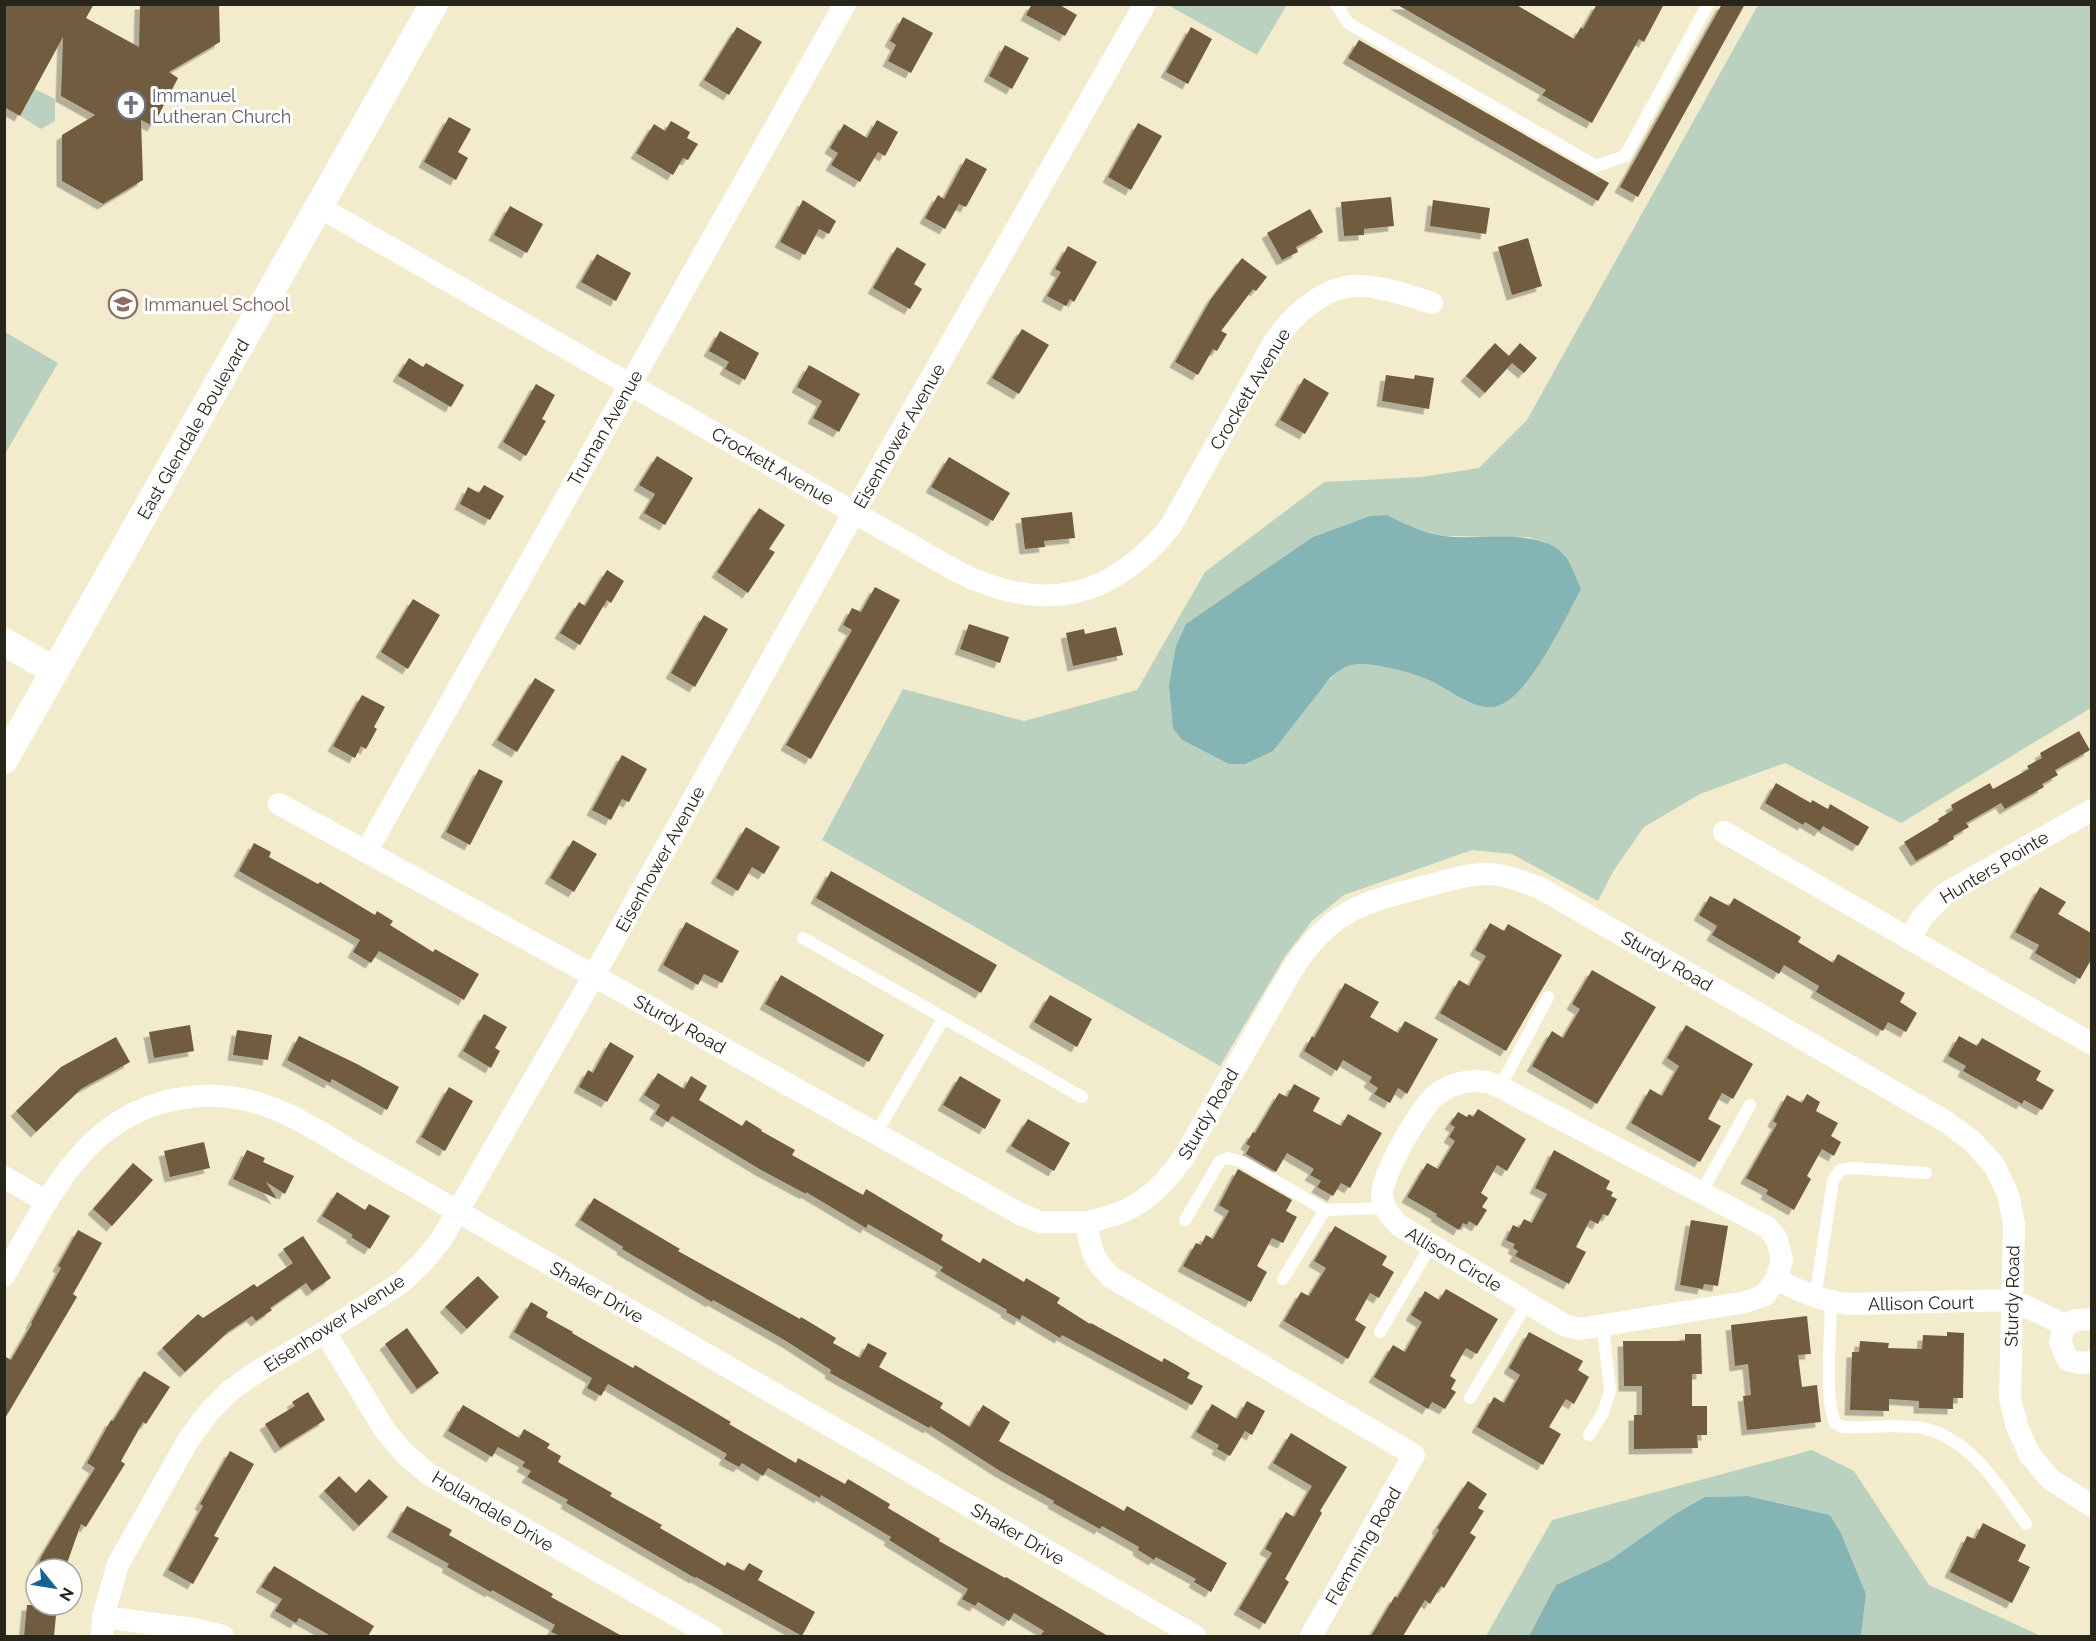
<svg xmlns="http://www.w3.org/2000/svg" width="2096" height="1641" font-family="Raleway,sans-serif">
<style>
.green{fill:#bad1bf;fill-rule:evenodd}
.water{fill:#85b4b4}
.building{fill:#715c40;filter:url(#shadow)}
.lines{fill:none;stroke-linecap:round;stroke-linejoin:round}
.service{stroke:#fff;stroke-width:12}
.minor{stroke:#fff;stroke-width:22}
.tertiary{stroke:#fff;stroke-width:28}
.labels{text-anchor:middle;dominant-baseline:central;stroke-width:6;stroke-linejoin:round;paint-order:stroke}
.worship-label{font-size:18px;fill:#5b616d;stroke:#fff;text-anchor:start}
.education-label{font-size:18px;fill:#785e54;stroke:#fff;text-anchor:start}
.street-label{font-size:18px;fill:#28261a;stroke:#fff}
</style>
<defs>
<filter id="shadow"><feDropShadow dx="-5.5" dy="5.5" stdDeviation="0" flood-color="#0004"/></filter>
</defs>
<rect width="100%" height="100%" fill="#f2eccd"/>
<path class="green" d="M1168 5H1287L1257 55Z
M1758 5H2091V708L1901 823 1785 763 1700 794 1644 827 1614 870 1598 901 1512 854 1472 850 1344 895 1312 921 1286 955 1220 1066 822 840 903 689 1024 721 1137 690 1205 572 1324 482 1421 477 1479 468 1527 420ZM1387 515 1417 530 1444 536 1529 537 1545 542 1565 555 1432 681 1403 669 1354 663 1341 668 1245 764H1229L1182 740 1313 537 1370 516Z
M35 89 55 99V121L41 129 20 116Z
M5 332 58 363 5 454Z
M1812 1450 1854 1471 1929 1585 2041 1636H1861L1866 1594 1841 1533 1830 1515 1748 1496 1703 1497 1675 1514 1610 1560 1557 1585 1529 1636H1486L1552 1520Z"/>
<path class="water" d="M1387 515C1405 524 1423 533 1444 536 1477 541 1541 526 1565 556 1572 565 1576 579 1581 589 1564 620 1532 691 1500 705 1479 715 1448 688 1429 680 1412 673 1398 669 1380 666 1356 663 1349 661 1330 678L1273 751 1245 764H1229L1182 740 1173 728 1169 685 1176 646 1186 624 1313 537 1370 516Z
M1748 1496 1830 1515 1841 1533 1866 1594 1861 1636H1529L1556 1585 1610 1560 1675 1514 1704 1497Z"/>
<path class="building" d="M4 4H94L86 18 139 47 140 4H219L220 42 169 72 178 78 153 126 141 120 143 180 103 204 62 181V135L95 115 61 96 63 37 20 116 4 107Z
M1032 4H1058L1077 15 1065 36 1026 15Z
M1396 4H1515L1574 39 1581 27 1583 29 1597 4H1664L1644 42 1639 39 1592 123 1542 95 1546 90Z
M1722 4H1745L1638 197 1620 187Z
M903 17 933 33 911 73 888 61 896 45 890 41Z
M737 27 762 42 729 95 704 80Z
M1191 27 1212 39 1188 84 1166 72Z
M1359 40 1609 183 1598 201 1348 58Z
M1005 45 1029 58 1012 89 989 76Z
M449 117 471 129 458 152 468 158 456 180 424 162Z
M877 120 898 132 885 156 878 152 860 182 831 165 838 153 830 148 844 124 867 138Z
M671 121 690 132 687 138 698 144 688 160 683 158 673 175 636 153 654 124 665 131Z
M1138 123 1162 136 1131 190 1108 177Z
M966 158 987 169 966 207 959 204 945 229 925 218 938 195 944 199Z
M1391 197 1394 226 1364 229V235L1344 236 1341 202Z
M803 200 836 221 829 234 819 229 805 255 780 242Z
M1433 200 1490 208 1486 234 1430 226Z
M510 206 543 224 527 253 494 235Z
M1310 209 1323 232 1296 247 1298 252 1282 260 1267 233Z
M1528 238 1542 286 1512 295 1498 247Z
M1068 246 1097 262 1074 302 1070 299 1066 306 1047 296 1061 272 1055 269Z
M897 247 926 264 914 284 922 289 910 309 873 288Z
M597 254 631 273 616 301 581 282Z
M1242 258 1267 277 1256 291 1253 289 1221 331 1227 334 1217 351 1213 349 1198 375 1175 362 1211 299Z
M1022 329 1049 345 1019 394 992 378Z
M720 331 759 353 745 380 725 369 729 362 709 351Z
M1495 343 1509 356 1520 343 1537 358 1524 373 1512 363 1485 393 1466 376Z
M409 358 423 367 426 363 464 385 451 407 398 376Z
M809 365 860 394 839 432 813 418 822 401 797 387Z
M1386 375 1414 379 1415 375 1434 378 1429 409 1382 401Z
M1304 378 1329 393 1305 434 1280 420Z
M536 384 555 395 542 419 546 421 526 456 503 442Z
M657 456 693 478 665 525 644 513 655 494 639 485Z
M949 457 1010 493 993 521 931 487Z
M484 485 504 496 490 520 460 504 468 487 479 493Z
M759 508 785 525 769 549 775 552 748 593 717 572Z
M1072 512 1075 538 1044 541 1045 547 1025 549 1021 518Z
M607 570 624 581 611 603 607 600 580 645 560 633 579 602 585 606Z
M875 587 900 600 811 759 786 745 852 630 843 625 852 608 861 612Z
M413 599 440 615 408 669 381 652Z
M704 615 728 629 695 687 671 673Z
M969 624 1009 637 1000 663 960 649Z
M1116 627 1123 655 1073 666 1066 633 1084 629 1085 634Z
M535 678 555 690 517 752 497 740Z
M362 695 385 707 374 727 377 729 366 749 361 746 355 758 333 746Z
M2079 731 2090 750 2055 770 2058 775 2042 784 2044 787 2005 809 2001 803 1966 823 1969 827 1953 836 1954 839 1916 861 1904 842 1939 821 1938 819 1953 810 1951 805 1990 783 1993 789 2029 769 2027 766 2042 758 2040 753Z
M622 755 647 769 629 802 622 799 611 820 592 810Z
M479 769 503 781 470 845 446 832Z
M1776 783 1811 803 1812 800 1828 809 1830 804 1869 827 1858 846 1823 826 1820 831 1805 822 1803 825 1765 803Z
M746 827 780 847 764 874 752 867 738 891 716 878Z
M573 840 597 854 574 892 550 878Z
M254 843 271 852 269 857 318 884 320 882 375 915 377 911 393 921 390 925 433 952 435 949 479 974 464 1000 379 951 371 963 353 952 360 940 239 871Z
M831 871 997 965 981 993 816 898Z
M2040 887 2066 902 2058 914 2091 933V960L2080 979 2035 953 2039 945 2015 932Z
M1710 896 1729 906 1734 898 1801 937 1798 942 1833 963 1838 954 1905 993 1900 1002 1917 1013 1906 1032 1888 1022 1883 1031 1816 992 1819 986 1784 965 1779 974 1712 935 1717 926 1699 915Z
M686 922 739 951 722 983 704 974 698 985 663 965Z
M1490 923 1504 931 1508 924 1562 955 1506 1051 1440 1013 1459 980 1469 986 1486 956 1475 950Z
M1592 970 1656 1007 1597 1104 1532 1066 1552 1031 1563 1038 1580 1009 1572 1004Z
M781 975 884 1035 869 1062 765 1004Z
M1345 983 1379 1002 1370 1017 1398 1033 1405 1021 1438 1039 1407 1094 1398 1088 1390 1103 1374 1094 1378 1088 1369 1082 1372 1077 1343 1060 1337 1071 1304 1051 1312 1036 1314 1038Z
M1050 995 1092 1019 1077 1047 1034 1022Z
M484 1014 507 1027 495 1048 500 1051 491 1068 463 1051Z
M190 1025 194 1051 154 1058 149 1032Z
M1686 1025 1753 1064 1733 1099 1722 1093 1708 1119 1721 1126 1700 1162 1631 1123 1650 1089 1662 1096 1679 1066 1667 1058Z
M237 1030 272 1035 268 1060 233 1055Z
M299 1036 357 1064 399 1087 387 1110 332 1079 330 1083 287 1060Z
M1959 1036 1977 1046 1982 1038 2041 1071 2036 1080 2054 1090 2042 1110 2024 1100 2022 1104 1963 1071 1966 1066 1948 1056Z
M116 1037 130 1062 81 1089 36 1132 16 1111 61 1067Z
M610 1042 634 1056 607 1102 579 1087 588 1070 593 1073Z
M658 1073 684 1089 691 1076 707 1086 699 1100 742 1126 746 1120 762 1130 761 1131 795 1150 792 1155 863 1195 866 1189 943 1235 941 1240 980 1263 983 1258 1024 1282 1026 1278 1060 1298 1057 1303 1090 1324 1091 1323 1162 1362 1164 1358 1190 1373 1187 1378 1203 1386 1192 1405 1062 1335 1060 1338 1022 1315 1020 1320 1006 1312 1007 1310 940 1271 943 1267 868 1224 866 1228 806 1192V1194L761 1170 672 1116 668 1122 655 1114 660 1105 644 1095Z
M960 1076 1001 1100 985 1129 943 1105Z
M1294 1084 1320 1098 1313 1111 1341 1126 1348 1114 1382 1133 1350 1188 1341 1183 1333 1196 1317 1187 1321 1181 1310 1175 1314 1169 1287 1153 1276 1172 1246 1154 1250 1146 1246 1144 1253 1132 1255 1133 1279 1093 1287 1097Z
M449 1087 473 1101 445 1151 421 1137Z
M1807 1094 1820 1102 1816 1111 1838 1123 1831 1136 1841 1142 1834 1156 1822 1149 1807 1176 1811 1179 1794 1210 1766 1194 1768 1190 1746 1178 1777 1124 1773 1121 1787 1095 1802 1103Z
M1478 1109 1526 1139 1507 1171 1497 1165 1481 1193 1488 1198 1482 1207 1487 1210 1477 1226 1469 1221 1467 1225 1463 1223 1459 1230 1436 1216 1437 1214 1407 1197 1427 1163 1438 1169 1455 1141 1449 1137 1455 1127 1450 1124 1458 1112 1467 1117 1469 1114 1473 1117Z
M1028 1119 1070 1143 1054 1171 1011 1146Z
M204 1142 210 1168 170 1177 164 1151Z
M247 1150 265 1158 263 1162 294 1176 285 1194 266 1182 277 1199 233 1179Z
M1554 1150 1610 1181 1606 1189 1613 1192 1611 1196 1617 1199 1608 1216 1603 1214 1598 1224 1590 1220 1576 1247 1586 1252 1569 1284 1515 1256 1518 1251 1513 1248 1515 1244 1506 1240 1513 1225 1519 1228 1524 1219 1532 1223 1547 1194 1535 1188Z
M133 1163 153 1180 112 1226 93 1209Z
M1238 1169 1292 1200 1286 1211 1297 1217 1283 1243 1272 1238 1257 1266 1267 1272 1251 1302 1183 1266 1196 1243 1201 1245 1206 1235 1213 1239 1229 1211 1219 1205Z
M337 1192 365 1210 369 1204 390 1216 370 1249 351 1237 353 1235 322 1216Z
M594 1198 680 1249 678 1251 800 1319 801 1317 836 1338 833 1343 860 1358 868 1343 887 1353 879 1367 943 1403 940 1408 970 1427 983 1405 1010 1422 999 1441 1124 1511 1127 1506 1227 1563 1211 1592 1194 1582 1196 1579 1156 1557 1154 1560 1138 1550 1139 1547 1102 1526 1100 1529 1053 1503 1054 1501 1000 1471 930 1426 929 1428 830 1373 831 1370 786 1341 713 1300 712 1302 622 1249 623 1247 580 1220Z
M1691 1220 1728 1226 1718 1286 1704 1284 1703 1289 1680 1285Z
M1335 1226 1387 1256 1382 1265 1394 1272 1379 1298 1370 1293 1355 1320 1366 1327 1348 1359 1284 1321 1301 1292 1309 1296 1326 1268 1314 1261Z
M78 1230 102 1243 73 1294 77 1297 4 1420V1356L11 1360 32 1324 31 1323 61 1268 58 1266Z
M303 1236 331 1278 312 1291 306 1283 270 1308 272 1310 256 1321 252 1316 228 1332 185 1372 162 1348 198 1314 203 1318 254 1284 257 1287 293 1263 283 1249Z
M478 1276 499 1297 467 1329 445 1307Z
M1446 1289 1498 1319 1477 1354 1466 1348 1450 1376 1456 1380 1451 1389 1456 1392 1445 1409 1432 1402 1428 1409 1374 1377 1393 1345 1405 1352 1422 1322 1411 1315 1425 1291 1439 1300Z
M531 1302 548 1312 546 1317 573 1332 572 1333 633 1368 635 1365 731 1422 729 1424 796 1463 798 1458 845 1484 848 1479 890 1504 888 1508 940 1539 939 1541 1005 1578 1006 1577 1108 1636H1040L1044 1631 1014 1613 1009 1621 978 1602 975 1606 962 1599 968 1589 889 1540 891 1537 821 1495 820 1498 768 1468 763 1476 742 1463 739 1467 724 1459 727 1454 608 1384 601 1396 587 1388 592 1378 514 1332Z
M1807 1316 1811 1354 1798 1355 1802 1387 1817 1385 1821 1422 1747 1430 1743 1396 1751 1395 1748 1364 1735 1366 1731 1325Z
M407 1328 439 1373 417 1389 385 1344Z
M1529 1332 1583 1361 1578 1370 1589 1377 1574 1404 1566 1399 1549 1427 1561 1434 1543 1465 1477 1427 1494 1397 1504 1403 1520 1375 1509 1368Z
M1947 1332 1964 1333 1963 1398H1953V1409L1919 1408V1401L1889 1399V1411L1850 1410 1852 1352H1859L1860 1341 1889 1343 1888 1348 1922 1349 1923 1335 1947 1336Z
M1685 1334H1701L1702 1374H1692V1406H1707V1435H1697L1698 1448 1634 1449V1415H1642V1386H1624L1623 1341H1685Z
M144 1371 170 1387 146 1424 143 1422 121 1461 125 1464 86 1527 81 1524 65 1569H37L41 1557 95 1468 87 1463 111 1420 113 1421Z
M308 1392 325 1420 280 1448 265 1424 295 1406 292 1402Z
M1247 1401 1265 1411 1252 1435 1245 1431 1230 1456 1217 1449 1219 1445 1196 1432 1212 1404 1237 1419Z
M463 1405 519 1438 524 1429 550 1444 547 1448 561 1456 558 1462 612 1493 610 1496 662 1525 660 1528 725 1566 727 1562 744 1571 749 1563 763 1571 758 1580 815 1612 802 1636 696 1577 695 1578 566 1503 568 1500 527 1477 531 1471 522 1466 525 1462 498 1447 492 1457 448 1431Z
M1291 1433 1347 1467 1320 1511 1322 1513 1285 1579 1289 1582 1265 1624 1239 1609 1272 1553 1265 1549 1286 1512 1294 1517 1312 1486 1273 1463Z
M230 1451 254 1464 214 1536 219 1538 193 1584 168 1570 203 1506 200 1504Z
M339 1476 356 1493 369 1479 388 1497 359 1526 324 1491Z
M1468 1481 1487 1494 1478 1508 1484 1511 1470 1533 1476 1537 1444 1588 1441 1586 1430 1604 1425 1600 1403 1636H1371L1395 1596 1397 1598 1439 1530 1437 1528Z
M407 1506 452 1530 449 1535 553 1594 551 1597 622 1636H560L551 1632 555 1625 492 1590 491 1592 447 1567 449 1564 392 1532Z
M1983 1523 2026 1545 2018 1561 2030 1567 2012 1603 1950 1572 1967 1536 1975 1539Z
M274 1566 374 1626 368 1636H331L299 1618 296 1623 275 1611 282 1599 261 1587Z
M27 1605H57L54 1636H24Z"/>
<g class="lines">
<path class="service" d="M1336 4 1348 23 1596 166 1625 156 1708 4
M803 938 944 1018 876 1133
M944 1018 1082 1097
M1500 1087 1548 997
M1701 1193 1750 1105
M1185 1220 1220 1161 1228 1158 1243 1162 1325 1210
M1283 1279 1325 1210 1385 1208
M1815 1298 1833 1181 1840 1170 1852 1168 1926 1173
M1831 1302C1831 1333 1824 1397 1835 1423L1843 1427C1866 1428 1901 1424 1922 1428 1971 1438 1999 1487 2026 1524
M1380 1332 1431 1245
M1470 1398 1527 1303
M1589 1435 1603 1413 1610 1391 1603 1327"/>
<path class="minor" d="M319 207 958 572C1042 614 1111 600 1170 527L1273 344C1292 315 1326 283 1364 286 1387 288 1410 296 1432 303
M279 804 594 976 1020 1214 1040 1222H1086C1091 1248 1091 1258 1111 1277L1414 1455 1311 1636
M1724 832 2092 1044
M366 852 845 4
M1910 939 1923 916 1946 893 2092 810
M1474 1081 1487 1082 1500 1087 1767 1227 1777 1239 1782 1261 1776 1279 1765 1295 1746 1302 1580 1329 1564 1325 1400 1226C1390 1217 1383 1208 1382 1195 1382 1174 1420 1108 1436 1095 1448 1085 1460 1082 1474 1081Z
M4 1177 47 1202
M1086 1222C1133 1214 1159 1194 1185 1155L1292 970C1329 912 1360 903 1423 887 1444 882 1465 874 1486 874 1505 874 1523 882 1540 888L1945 1121 1972 1141 1994 1165 2008 1194 2014 1223 2010 1398 2017 1427 2030 1455 2050 1479 2092 1506
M4 1276C51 1195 86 1109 190 1097 213 1094 239 1097 261 1104 296 1115 329 1138 362 1157 426 1193 490 1230 553 1266 767 1390 981 1513 1195 1636
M1776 1279C1801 1292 1822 1301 1849 1304L2012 1300 2065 1325 2076 1320 2092 1319
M2065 1325 2060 1342 2068 1360 2080 1363 2092 1362
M325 1332 384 1429 405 1454 430 1475 712 1636
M103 1617 194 1629 223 1636
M102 1636 103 1617 118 1564 189 1439 209 1412 231 1390 255 1373 325 1332 402 1282 422 1263 441 1240 584 993 854 513 1145 4"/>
<path class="tertiary" d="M4 642 55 671
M4 760 434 4"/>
</g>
<defs>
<g id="church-ring" transform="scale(1.5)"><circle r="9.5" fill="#fff" stroke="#6b7280" stroke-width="1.5"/><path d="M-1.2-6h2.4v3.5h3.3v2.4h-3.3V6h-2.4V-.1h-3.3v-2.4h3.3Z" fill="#6b7280"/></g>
<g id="school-ring" transform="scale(1.5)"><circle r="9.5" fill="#fff" stroke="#8d6e63" stroke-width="1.5"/><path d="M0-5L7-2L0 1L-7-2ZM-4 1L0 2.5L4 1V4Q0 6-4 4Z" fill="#8d6e63"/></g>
</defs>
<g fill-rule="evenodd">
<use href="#church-ring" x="131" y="105"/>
<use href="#school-ring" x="123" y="304"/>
</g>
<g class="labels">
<g class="worship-label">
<text x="152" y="95">Immanuel<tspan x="152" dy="21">Lutheran Church</tspan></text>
</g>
<g class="education-label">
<text x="144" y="304">Immanuel School</text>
</g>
<g class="street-label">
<text transform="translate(1250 389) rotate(-59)">Crockett Avenue</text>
<text transform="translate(605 428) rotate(-60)">Truman Avenue</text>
<text transform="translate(193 429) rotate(-60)">East Glendale Boulevard</text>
<text transform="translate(899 436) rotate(-60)">Eisenhower Avenue</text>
<text transform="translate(773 466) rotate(30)">Crockett Avenue</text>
<text transform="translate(660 859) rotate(-61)">Eisenhower Avenue</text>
<text transform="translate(1994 867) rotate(-31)">Hunters Pointe</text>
<text transform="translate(1667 961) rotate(30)">Sturdy Road</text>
<text transform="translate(680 1024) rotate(29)">Sturdy Road</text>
<text transform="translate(1208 1114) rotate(-60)">Sturdy Road</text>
<text transform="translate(1454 1259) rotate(31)">Allison Circle</text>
<text transform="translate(597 1292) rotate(30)">Shaker Drive</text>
<text transform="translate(2012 1296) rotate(-89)">Sturdy Road</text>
<text transform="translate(1921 1303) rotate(-1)">Allison Court</text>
<text transform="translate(334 1323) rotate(-33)">Eisenhower Avenue</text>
<text transform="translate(493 1511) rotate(31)">Hollandale Drive</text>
<text transform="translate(1018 1534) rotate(30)">Shaker Drive</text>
<text transform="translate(1363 1546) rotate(-60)">Flemming Road</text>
</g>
</g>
<rect width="2096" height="1641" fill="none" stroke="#28261a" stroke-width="12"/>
<g transform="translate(54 1587) rotate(120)"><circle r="28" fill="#ffffff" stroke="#a9a8a3" stroke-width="1.5"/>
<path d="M0-4.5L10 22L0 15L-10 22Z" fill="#176195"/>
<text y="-9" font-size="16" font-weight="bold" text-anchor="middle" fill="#28261a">N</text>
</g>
</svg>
